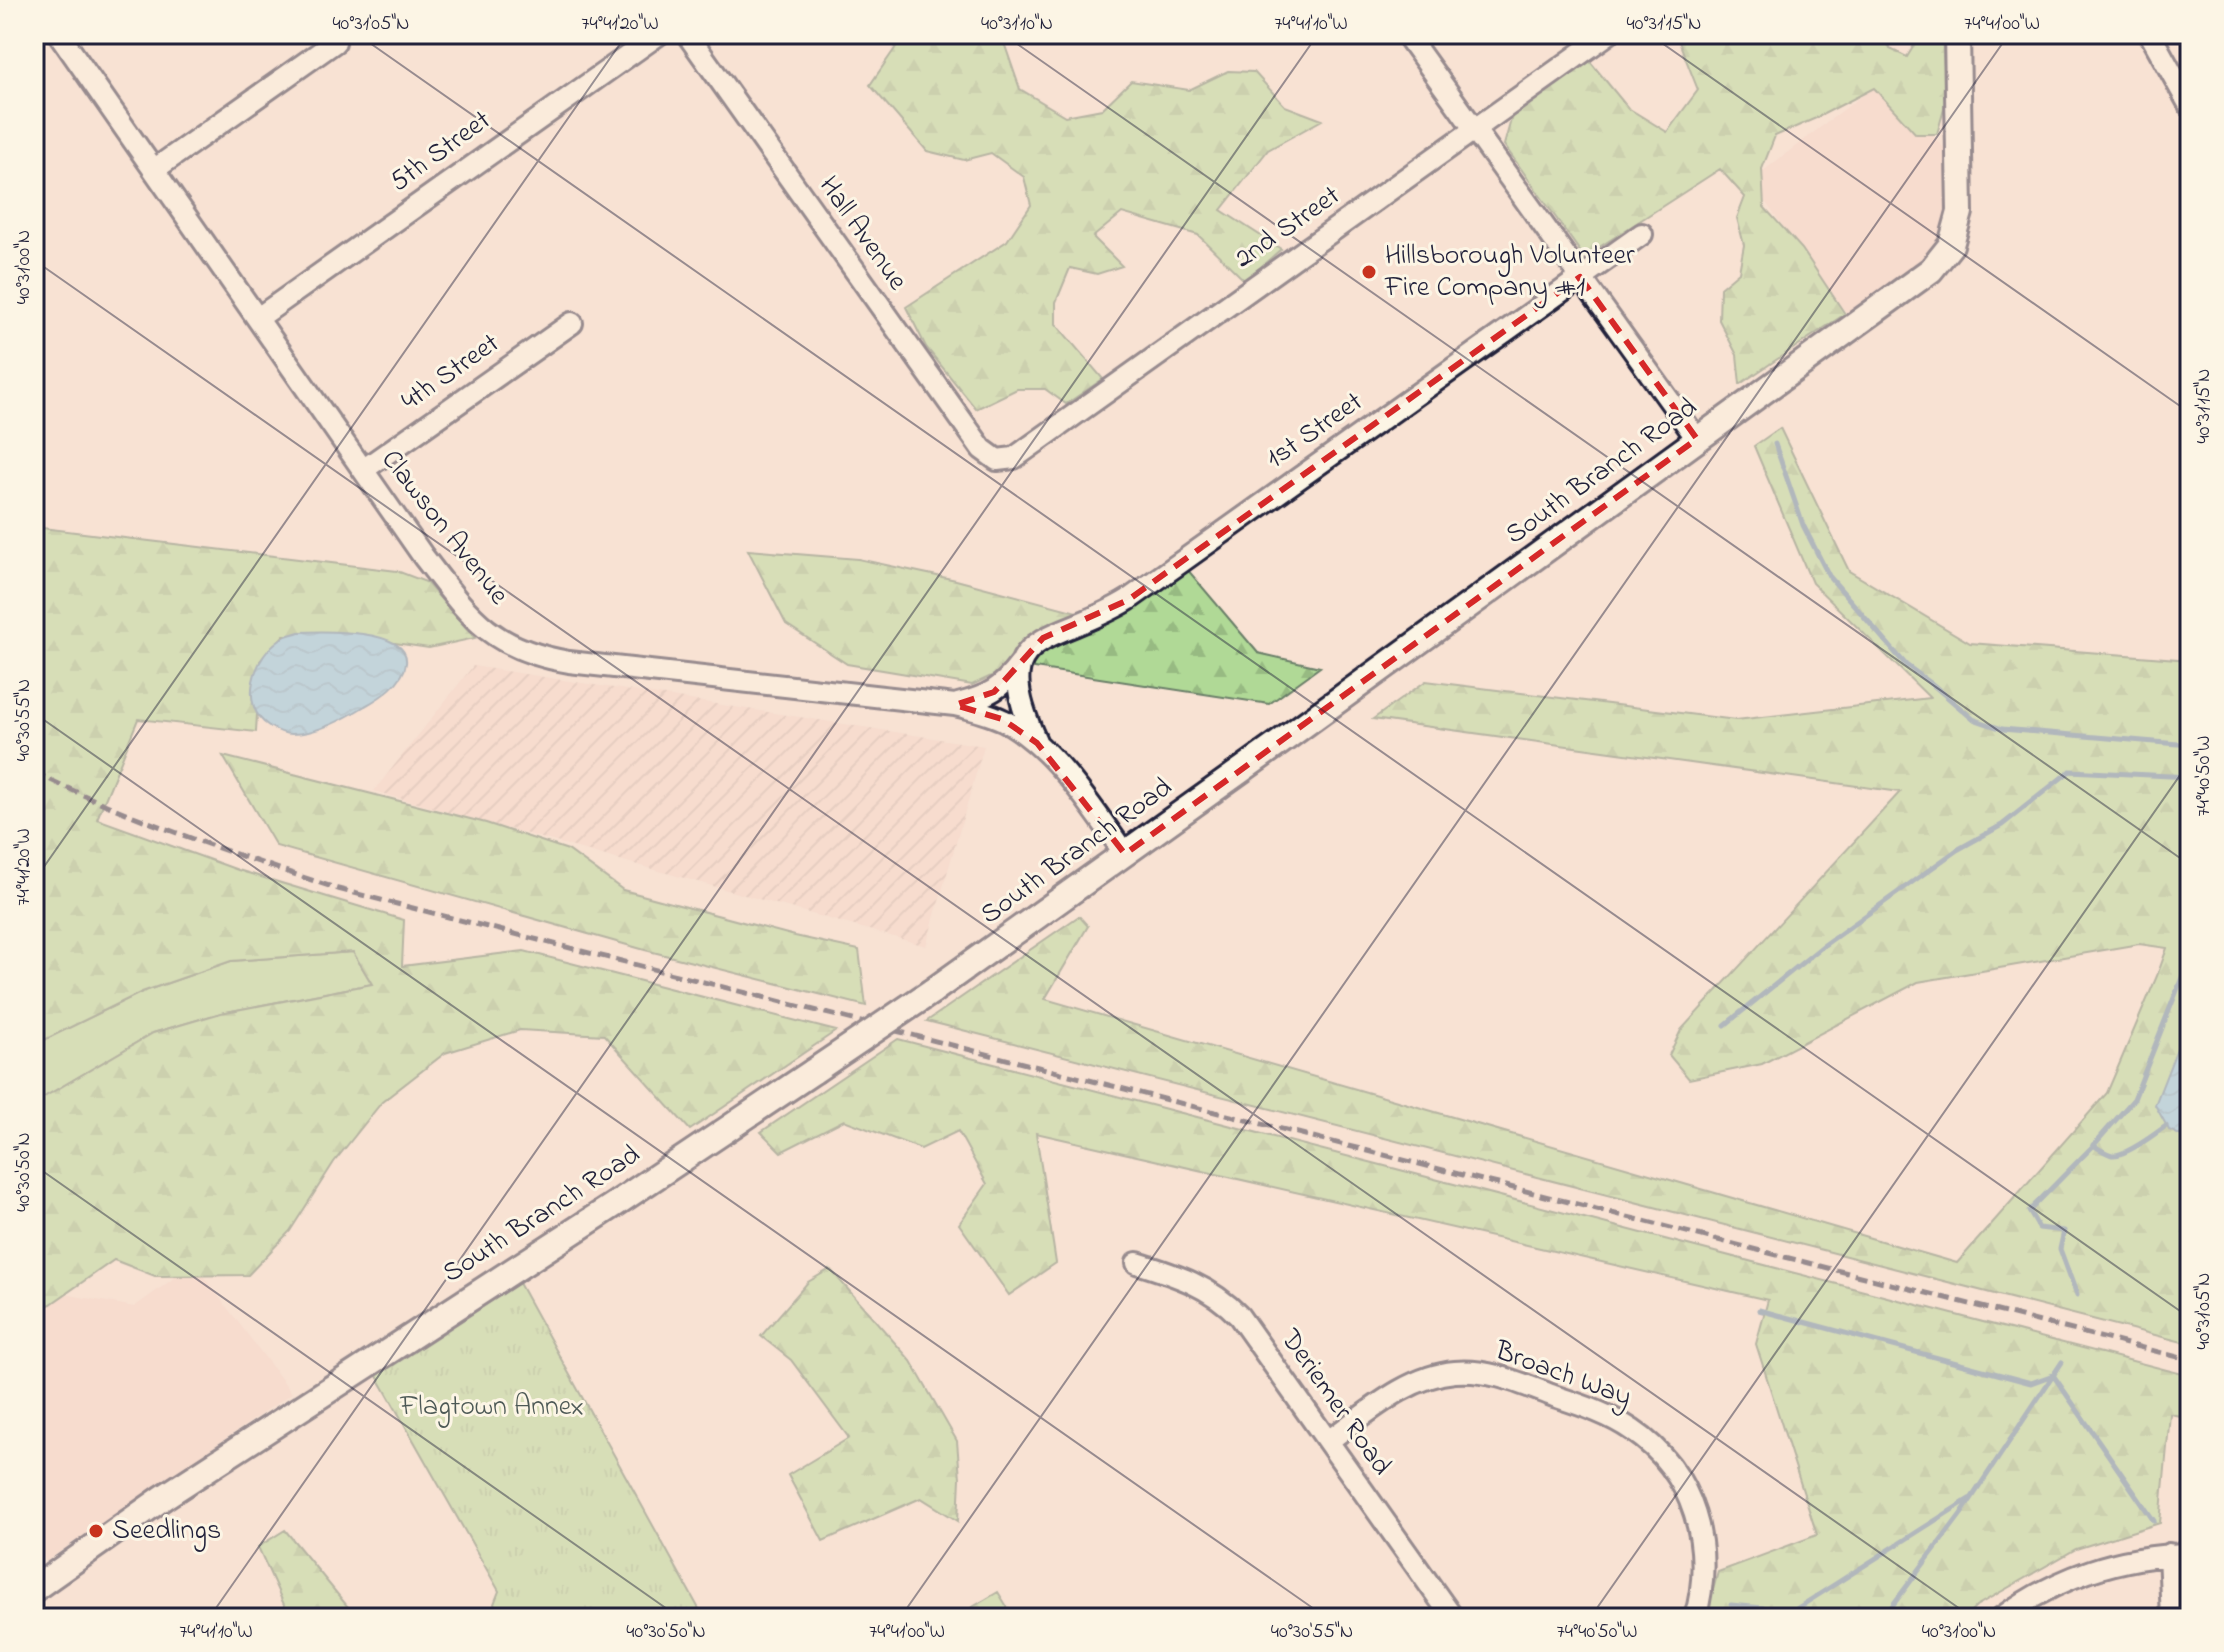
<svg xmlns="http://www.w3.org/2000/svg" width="2224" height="1652" font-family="'Indie Flower',sans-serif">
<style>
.built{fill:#f5d4c7}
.industrial{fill:url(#industrial-furrows)}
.grass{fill:#b0d996;stroke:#697e68;stroke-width:2}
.forest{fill:url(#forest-firs);stroke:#697e68;stroke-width:2}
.park{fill:url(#park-tufts);stroke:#697e68;stroke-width:2}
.water{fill:url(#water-waves);stroke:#5c83a0;stroke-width:2}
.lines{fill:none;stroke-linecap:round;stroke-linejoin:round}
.stream{stroke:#5c83a0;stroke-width:5}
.minor-casing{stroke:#22223b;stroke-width:26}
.tertiary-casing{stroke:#22223b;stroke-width:30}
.minor{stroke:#fcf5e5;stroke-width:20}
.tertiary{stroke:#fcf5e5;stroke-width:24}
.rail{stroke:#22223b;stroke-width:5;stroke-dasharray:12 6;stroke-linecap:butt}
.tertiary-bridge-casing{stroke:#22223b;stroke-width:30;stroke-linecap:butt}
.tertiary-bridge{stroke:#fcf5e5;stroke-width:24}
.marked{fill:none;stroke:#d62828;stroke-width:6;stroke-dasharray:16 10;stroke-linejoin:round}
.ticks{fill:none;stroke:#22223b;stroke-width:2;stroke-opacity:0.45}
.poi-dot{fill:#c8321e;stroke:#fcf5e5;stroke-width:3}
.labels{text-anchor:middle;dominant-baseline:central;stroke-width:6;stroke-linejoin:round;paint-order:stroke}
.street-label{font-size:28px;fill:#22223b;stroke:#fcf5e5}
.poi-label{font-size:28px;fill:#22223b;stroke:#fcf5e5;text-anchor:start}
.park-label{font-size:28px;fill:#4d5956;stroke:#fcf5e5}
.neatline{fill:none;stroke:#22223b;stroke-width:3}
.ticks-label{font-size:20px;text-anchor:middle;fill:#22223b}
</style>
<defs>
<pattern id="industrial-furrows" width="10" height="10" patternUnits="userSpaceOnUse" patternTransform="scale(2)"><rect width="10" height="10" fill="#f5d4c7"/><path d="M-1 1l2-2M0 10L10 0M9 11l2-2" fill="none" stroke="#d2b6ac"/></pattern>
<pattern id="forest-firs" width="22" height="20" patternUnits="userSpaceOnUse" patternTransform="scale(2)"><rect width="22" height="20" fill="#b0d996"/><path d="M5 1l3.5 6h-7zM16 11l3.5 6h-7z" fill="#97ba82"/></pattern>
<pattern id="park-tufts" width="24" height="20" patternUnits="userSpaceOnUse" patternTransform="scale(2)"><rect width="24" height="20" fill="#b0d996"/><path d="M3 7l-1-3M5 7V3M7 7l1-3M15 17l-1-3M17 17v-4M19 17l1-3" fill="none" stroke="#97ba82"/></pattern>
<pattern id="water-waves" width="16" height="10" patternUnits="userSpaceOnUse" patternTransform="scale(2)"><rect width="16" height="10" fill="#83c3e3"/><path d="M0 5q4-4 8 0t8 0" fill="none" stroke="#71a7c4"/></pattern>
</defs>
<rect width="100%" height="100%" fill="#f8e2d3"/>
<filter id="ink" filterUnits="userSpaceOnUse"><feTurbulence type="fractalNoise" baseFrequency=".0125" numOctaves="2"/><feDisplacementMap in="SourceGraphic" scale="16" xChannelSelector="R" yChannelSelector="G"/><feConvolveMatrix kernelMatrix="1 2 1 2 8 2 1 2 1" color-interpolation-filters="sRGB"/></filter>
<g filter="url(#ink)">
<path class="built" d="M1884 79 1949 154 1948 212 1943 229 1933 247 1901 277 1847 314 1750 181Z
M194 1264 292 1393 46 1561 34 1545V1313L59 1293 134 1307Z"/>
<path class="industrial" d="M473 666 984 746 926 946 374 791Z"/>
<path class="grass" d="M353 952 372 984 221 1013 153 1033 34 1103V1045L142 992 231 961Z"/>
<path class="forest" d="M899 34H1001L1020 89 1065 116 1102 109 1131 81 1189 90 1228 71 1254 72 1285 106 1322 120 1268 150 1221 210 1281 249 1245 281 1198 235 1122 213 1093 237 1122 266 1097 274 1070 268 1056 302V324L1103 379 1066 404 1045 389H1017L976 409 926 347 906 307 1007 241 1031 205 1024 177 991 153 964 160 927 151 870 85 898 44Z
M1676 34H1883L1890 49 1907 57 1921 34H1942L1946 102 1937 134H1916L1874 88 1816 118 1775 136 1762 169 1764 207 1802 249 1845 314 1740 384 1737 355 1719 320 1720 288 1739 272 1744 245 1737 218 1745 197 1720 169 1584 257 1504 145 1512 116 1588 59 1628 108 1667 132 1698 90Z
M1780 428 1849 571 1970 643 2190 660V1344L927 1021 1079 916 1088 926 1045 999 1957 1263 2107 1093 2157 976 2167 948 2139 944 1918 982 1762 1064 1689 1079 1669 1055 1681 1030 1900 792 1373 719 1426 681 1736 720 1930 698 1812 583 1754 446Z
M34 527 397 571 426 582 475 638 429 648 340 635H284L260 661 256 732 138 719 97 819 238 870 404 920 402 966 524 951 836 1031 690 1130 604 1035 520 1030 445 1053 382 1102 334 1162 290 1231 248 1275 155 1276 114 1260 51 1304 34 1310V1103L153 1033 221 1013 372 984 353 952 231 961 142 992 34 1045Z
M748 550 858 559 956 580 1103 619 1182 563 1258 653 1320 667 1269 704 1015 665 972 685 847 664 786 624Z
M223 756 486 823 568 850 623 890 795 936 859 950 866 1006 645 950 276 846Z
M898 1039 2190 1376V1418L2170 1414 2160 1523 2076 1549 1976 1606 1964 1618H1705L1718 1572 1817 1535 1756 1344 1768 1300 1036 1133 1056 1263 1009 1295 959 1224 987 1184 958 1131 921 1149 844 1120 781 1152 761 1132Z
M830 1269 911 1361 957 1441 960 1478 958 1521 921 1498 823 1541 788 1475 849 1438 791 1360 761 1336 808 1282Z
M285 1530 357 1618H290L258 1547Z
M998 1592 1014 1618H954Z"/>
<path class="park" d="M519 1283 704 1618H501L494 1604 499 1591 377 1376Z"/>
<path class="water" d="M299 632C322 631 410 628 406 663 404 682 380 698 365 706 344 719 317 734 291 734 284 734 274 729 269 726 238 706 253 656 282 638 286 635 294 634 299 632Z
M2190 1005V1133L2186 1138 2169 1130 2155 1105 2183 1033Z"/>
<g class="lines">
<path class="stream" d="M1775 444 1803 525 1829 576 1906 665 1932 684 1973 719 2002 729 2190 745
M1725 1025 1823 946 1957 850 2002 825 2070 771 2190 777
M2093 1145C2099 1149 2105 1153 2112 1155 2125 1157 2155 1134 2166 1126
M2077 1295 2060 1249 2064 1231 2039 1228 2029 1211 2092 1147 2134 1099 2187 965
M1759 1310 2031 1383 2053 1375 2154 1521
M1731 1605 1793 1611 1969 1499
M1883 1618 1961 1514 2062 1362"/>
<g class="minor-casing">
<path id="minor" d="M59 34 423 556C469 616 490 649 569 662L955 705C972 709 988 713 1003 720 1054 746 1093 809 1125 854
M687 34 982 449 997 460 1014 458 1608 34
M1406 34 1697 439
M2150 34 2190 106
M155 169 335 42
M258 318 659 34
M363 470 572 323
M958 704C989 696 1001 689 1020 664
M1036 741C984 627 1056 645 1128 600L1642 234
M1137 1263C1176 1275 1210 1286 1239 1316L1453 1618
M1328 1441C1365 1415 1407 1376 1455 1372 1490 1369 1522 1384 1554 1396 1581 1405 1609 1414 1632 1430 1695 1472 1715 1548 1695 1618
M2169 1554 2172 1618
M2001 1618C2059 1576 2119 1556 2190 1554"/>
</g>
<g class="tertiary-casing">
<path id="tertiary" d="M931 992 1275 746 1931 270 1951 245 1960 212 1957 34
M34 1589 164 1497 614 1205 814 1071"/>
</g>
<use href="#minor" class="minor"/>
<use href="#tertiary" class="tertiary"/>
<path class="rail" d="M34 772C131 820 235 854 338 889L2190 1360"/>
<g class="tertiary-bridge-casing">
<path id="tertiary-bridge" d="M814 1071 931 992"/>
</g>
<use href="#tertiary-bridge" class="tertiary-bridge"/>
</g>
</g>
<path d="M0 0H2224V1652H0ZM1580 277 1697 439 1125 854 1037 743 1002 719 955 705 994 692 1043 638 1128 600Z" fill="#f8e2d3" fill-opacity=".55" fill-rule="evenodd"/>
<path class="marked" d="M1580 277 1697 439 1125 854 1037 743 1002 719 955 705 994 692 1043 638 1128 600Z"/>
<path class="ticks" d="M357 34 2190 1318M1003 34 2190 865M1649 34 2190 413M34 260 1973 1618M34 713 1327 1618M34 881 627 34M34 1165 680 1618M209 1618 1318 34M900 1618 2009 34M1590 1618 2190 761"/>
<g class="poi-dot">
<circle cx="1369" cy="272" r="8"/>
<circle cx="96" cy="1531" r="8"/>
</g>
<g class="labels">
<g class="street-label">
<text transform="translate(441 152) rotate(-36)">5th Street</text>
<text transform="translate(1288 228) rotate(-35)">2nd Street</text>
<text transform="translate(862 234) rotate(55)">Hall Avenue</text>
<text transform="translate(451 373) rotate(-35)">4th Street</text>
<text transform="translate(1315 431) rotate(-35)">1st Street</text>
<text transform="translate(1602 472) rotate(-36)">South Branch Road</text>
<text transform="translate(444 528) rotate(52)">Clawson Avenue</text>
<text transform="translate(1077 852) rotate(-36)">South Branch Road</text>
<text transform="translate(542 1215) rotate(-33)">South Branch Road</text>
<text transform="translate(1563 1375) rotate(20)">Broach Way</text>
<text transform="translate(1335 1403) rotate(55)">Deriemer Road</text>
</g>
<g class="poi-label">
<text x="1385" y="256">Hillsborough Volunteer<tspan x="1385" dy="32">Fire Company #1</tspan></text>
<text x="112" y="1531">Seedlings</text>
</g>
<g class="park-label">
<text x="492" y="1407">Flagtown Annex</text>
</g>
</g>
<rect width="2224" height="1652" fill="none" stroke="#fcf5e5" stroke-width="88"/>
<rect x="44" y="44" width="2136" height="1564" class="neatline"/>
<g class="ticks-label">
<text x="371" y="29">40°31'05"N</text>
<text x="620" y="29">74°41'20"W</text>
<text x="1017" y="29">40°31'10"N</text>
<text x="1311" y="29">74°41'10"W</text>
<text x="1664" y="29">40°31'15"N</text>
<text x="2002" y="29">74°41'00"W</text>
<text transform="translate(22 267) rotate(-90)" y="7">40°31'00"N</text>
<text transform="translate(2202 406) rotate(-90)" y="7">40°31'15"N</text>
<text transform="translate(22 720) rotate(-90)" y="7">40°30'55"N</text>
<text transform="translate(2202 776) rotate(-90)" y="7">74°40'50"W</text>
<text transform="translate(22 867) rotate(-90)" y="7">74°41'20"W</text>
<text transform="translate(22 1172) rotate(-90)" y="7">40°30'50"N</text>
<text transform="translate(2202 1311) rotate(-90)" y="7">40°31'05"N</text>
<text x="216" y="1637">74°41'10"W</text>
<text x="666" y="1637">40°30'50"N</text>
<text x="907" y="1637">74°41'00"W</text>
<text x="1312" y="1637">40°30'55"N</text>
<text x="1597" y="1637">74°40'50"W</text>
<text x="1959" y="1637">40°31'00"N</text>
</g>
</svg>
